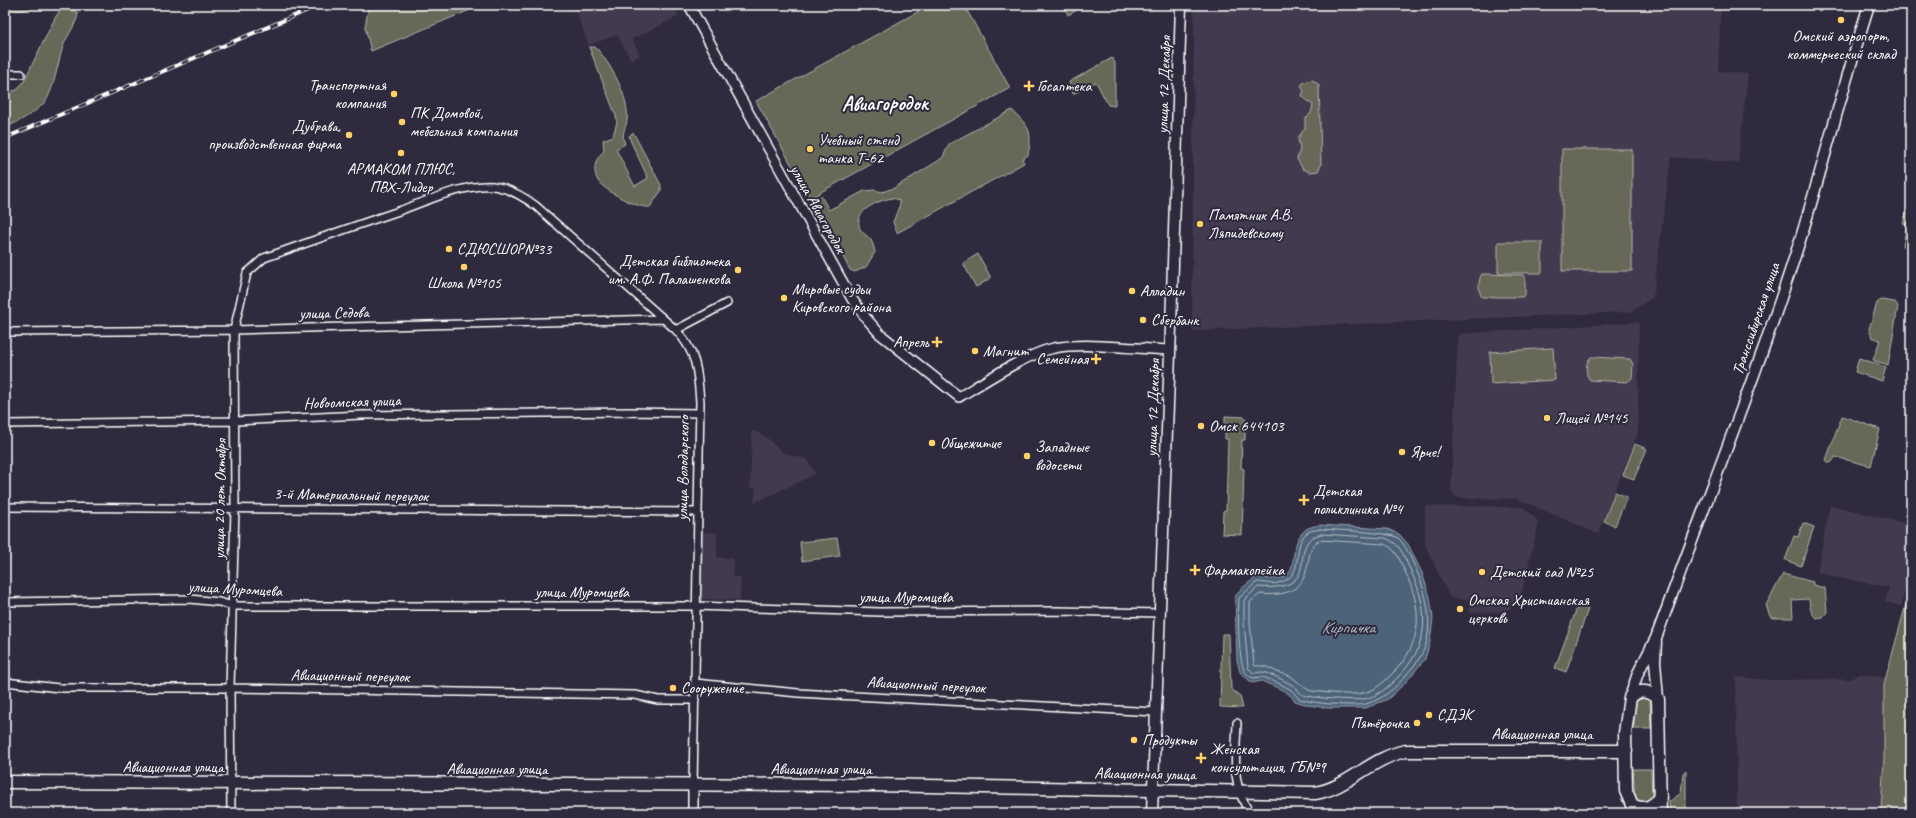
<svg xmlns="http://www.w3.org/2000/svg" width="1916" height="818" font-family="Caveat,sans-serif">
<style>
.built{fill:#433a4f}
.green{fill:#676859;stroke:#b3b4ac}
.water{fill:#4e6379;stroke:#95a1af}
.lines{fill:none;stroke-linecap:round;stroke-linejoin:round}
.shore{stroke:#b8c1c9;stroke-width:1}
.minor-casing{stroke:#fff;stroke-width:10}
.tertiary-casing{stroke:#fff;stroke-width:12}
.secondary-casing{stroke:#fff;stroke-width:13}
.primary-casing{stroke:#fff;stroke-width:15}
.minor{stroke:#2f2a3d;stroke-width:7}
.tertiary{stroke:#2f2a3d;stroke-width:9}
.secondary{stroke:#2f2a3d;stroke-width:10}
.primary{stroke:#2f2a3d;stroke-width:12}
.rail-casing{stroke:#fff;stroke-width:4}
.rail{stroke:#2f2a3d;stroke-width:2.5;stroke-dasharray:8;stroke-linecap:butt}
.poi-dot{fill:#ffd166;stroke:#2f2a3d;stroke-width:1.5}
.labels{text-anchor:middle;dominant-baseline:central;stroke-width:4;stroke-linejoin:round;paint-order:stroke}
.poi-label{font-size:16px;fill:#fff;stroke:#2f2a3d;text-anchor:start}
.street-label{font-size:16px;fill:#fff;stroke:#2f2a3d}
.water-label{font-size:17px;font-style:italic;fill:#afb9c3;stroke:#2f2a3d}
.district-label{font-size:20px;font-weight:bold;fill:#fff;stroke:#2f2a3d}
</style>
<rect width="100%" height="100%" fill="#2f2a3d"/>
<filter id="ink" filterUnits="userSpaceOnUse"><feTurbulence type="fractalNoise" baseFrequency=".025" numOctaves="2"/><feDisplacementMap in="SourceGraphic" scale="8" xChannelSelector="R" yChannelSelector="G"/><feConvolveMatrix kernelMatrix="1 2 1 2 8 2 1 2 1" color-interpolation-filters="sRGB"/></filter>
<g filter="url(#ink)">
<path class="built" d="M573 5H672L679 16 632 39 640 55 631 60 617 35 589 45Z
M1194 5H1721L1718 71 1748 74 1738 163 1671 157 1653 297 1631 312 1192 331Z
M1639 322 1638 432 1598 534 1518 499 1457 498 1451 491 1458 334Z
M752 430 766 437 783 453 807 459 816 474 754 503 756 489 750 487Z
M1830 505 1911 525V564L1901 606 1885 602 1889 587 1834 577 1817 572Z
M1425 506 1523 507 1539 522 1520 599 1516 604 1504 612 1469 613V600L1450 598 1425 545Z
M702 532 717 533V557L733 558V577H741L740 600 701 599Z
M1911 582V797L1880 813H1737L1736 677 1767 680 1850 679 1860 674 1887 678Z"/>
<path class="green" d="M5 5H37C26 11 17 12 5 7Z
M369 5H482L371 51 365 27Z
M930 5H964L1010 88 810 198 756 101Z
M1063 5H1086L1068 15Z
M69 8 78 13C77 24 68 34 64 44 58 61 56 79 49 95 44 109 18 122 5 128V93L17 90 24 81 55 18 61 9Z
M589 47H595C610 62 630 98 627 120 625 132 621 132 625 144L616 149 632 181 635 186 648 178 631 142 629 136 632 133 634 134 661 185V191L650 207C638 209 605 191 598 181 592 170 595 158 604 151L603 140 613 136 617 122 616 116Z
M1112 58 1115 63V106L1108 105 1096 82 1073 94 1069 82Z
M1312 80 1316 82 1319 86 1321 165 1318 171 1310 172 1303 169 1297 159 1300 149 1298 138 1305 128V119L1311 113 1313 105 1302 96 1304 91 1301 86 1304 82Z
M1012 110C1029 127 1033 130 1028 155L1022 159 1024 163 897 233 893 222 900 204 899 200 892 198C878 201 853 210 860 229 862 233 868 236 871 240 873 244 874 248 875 252L866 267 855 272 850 270 814 203 821 196 829 210 864 191 875 190 882 192 894 188 938 161 943 157 949 144Z
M1562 149H1632V271H1562Z
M1911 198V248L1903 246 1907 224 1903 223Z
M1498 242H1542V273H1498Z
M978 254 991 278 976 287 963 263Z
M1482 274 1523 275 1525 278V295L1522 297H1482C1478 292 1478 279 1482 274Z
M1881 300 1895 302 1898 306 1888 365 1873 360 1880 340 1872 337 1869 329 1877 303Z
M1553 348 1555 380 1491 384 1490 352Z
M1591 357 1630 359 1633 364 1632 378 1627 382 1590 380C1585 375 1585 362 1591 357Z
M1859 358 1886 367 1882 381 1855 372Z
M1225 416 1245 417V440H1242L1241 468 1244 469 1242 535 1222 534 1223 511 1226 510 1228 439H1225Z
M1842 416 1880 429 1871 466 1835 457 1832 462 1829 463 1826 460Z
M1635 444 1647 449 1634 479 1623 475Z
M1615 492 1627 497 1615 526 1604 521Z
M1803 523 1814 527 1801 566 1785 560 1794 536 1798 537Z
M837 538 840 556 802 561 800 542Z
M1783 574 1813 582V585L1825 588 1827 612 1823 617 1816 618C1810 612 1810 608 1809 599L1792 600 1793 618H1773L1769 614 1766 605Z
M1911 603V810L1902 813H1875L1881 811 1884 759V684L1906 604Z
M1578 605 1588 609 1566 672 1555 668Z
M1222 634H1229L1231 689 1240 696 1243 708 1220 707Z
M1642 697H1647L1650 700 1651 729H1634V704Z
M1633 769H1651L1652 798 1648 803H1638L1635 798Z
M1686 770V813L1670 811 1669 802 1681 793 1683 773Z"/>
<path class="water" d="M1319 525 1387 529 1399 534 1408 544 1422 573 1430 597 1433 618 1430 642 1425 659 1406 682 1388 699 1366 708H1328L1308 705 1295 701C1287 689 1275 688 1262 681L1252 683 1240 672 1237 660 1235 597 1241 589 1256 577C1311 587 1281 552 1305 530 1308 527 1315 526 1319 525Z"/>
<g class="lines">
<path class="shore" d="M1320 529C1333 530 1391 532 1398 538 1406 545 1410 557 1415 567 1427 592 1436 632 1420 657 1417 663 1411 669 1407 674 1396 688 1383 699 1366 704 1354 707 1311 703 1300 699 1296 697 1295 693 1291 690 1288 687 1265 677 1261 677 1259 677 1255 678 1253 678 1249 676 1245 673 1244 670 1238 656 1238 614 1239 598L1257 582C1264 582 1271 585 1278 583 1308 576 1289 546 1308 532 1311 530 1317 530 1320 529Z
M1321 534 1385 538C1400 543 1403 554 1409 567 1430 610 1431 646 1395 680 1386 689 1376 697 1364 699 1356 701 1307 698 1301 694 1299 692 1297 689 1295 687 1290 683 1268 672 1262 672 1260 672 1256 673 1254 673L1248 668 1244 622V600L1258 587C1328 592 1283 543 1321 534Z
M1321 540 1384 544C1396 548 1399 559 1404 569 1423 609 1424 643 1391 675 1383 683 1374 691 1363 693 1350 696 1324 692 1311 691 1303 688 1299 682 1293 678 1288 674 1283 674 1277 672 1269 668 1265 665 1256 666L1254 665 1250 622V602L1260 594C1326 600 1296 547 1321 540Z"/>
<g class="minor-casing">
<path id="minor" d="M5 74H21
M676 330 727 303
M5 332 234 330 663 319
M5 424 235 421 362 415 628 412 699 413
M5 507 697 512
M5 602 190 599 219 602 233 606H696L880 612 1057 611 1160 613
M5 682 59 688H230L635 695 658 700H695
M695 683 798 693 1155 712
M1237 723C1236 756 1230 784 1250 813
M231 813 230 688 235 508 234 330 247 273 264 258C309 242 354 226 399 211 426 201 464 184 493 186 509 188 524 197 536 206L676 330C697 352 698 373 700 402L693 786"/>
</g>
<g class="tertiary-casing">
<path id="tertiary" d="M689 5 852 299 866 318 880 334 959 397C984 382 1026 354 1054 348 1086 342 1136 349 1170 350
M693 813V786"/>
</g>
<g class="secondary-casing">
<path id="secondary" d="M1656 642 1655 662 1658 699
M1630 697 1638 673 1656 638C1705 503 1759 370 1802 234 1825 158 1845 80 1869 5
M1152 813 1171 328 1181 5"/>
</g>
<g class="primary-casing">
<path id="primary" d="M5 782 872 785 1315 793C1348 788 1370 758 1406 751H1626
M1632 805C1644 811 1653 808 1660 796
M1639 813 1632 805 1626 791 1625 733 1630 697C1640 689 1648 690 1658 699L1660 813"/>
</g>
<use href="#minor" class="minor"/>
<use href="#tertiary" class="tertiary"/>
<use href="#secondary" class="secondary"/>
<use href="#primary" class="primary"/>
<g class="rail-casing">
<path id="rail" d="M5 138 320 5"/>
</g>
<use href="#rail" class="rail"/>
</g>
</g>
<g class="poi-dot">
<circle cx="1841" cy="20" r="4"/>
<path d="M1027 80h4v4h4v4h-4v4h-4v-4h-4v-4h4z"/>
<circle cx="394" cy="94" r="4"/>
<circle cx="402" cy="122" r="4"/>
<circle cx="349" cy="135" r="4"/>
<circle cx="810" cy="149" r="4"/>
<circle cx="401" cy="153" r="4"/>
<circle cx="1200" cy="224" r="4"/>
<circle cx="449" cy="249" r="4"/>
<circle cx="464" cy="267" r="4"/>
<circle cx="738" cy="270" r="4"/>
<circle cx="1132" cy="291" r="4"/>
<circle cx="784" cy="298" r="4"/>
<circle cx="1143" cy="320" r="4"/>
<path d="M935 336h4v4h4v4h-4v4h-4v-4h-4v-4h4z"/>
<circle cx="975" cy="351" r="4"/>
<path d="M1094 353h4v4h4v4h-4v4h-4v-4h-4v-4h4z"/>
<circle cx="1547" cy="418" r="4"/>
<circle cx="1201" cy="426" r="4"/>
<circle cx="932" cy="443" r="4"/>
<circle cx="1402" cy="452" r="4"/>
<circle cx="1027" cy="456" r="4"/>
<path d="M1302 494h4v4h4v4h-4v4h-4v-4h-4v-4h4z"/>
<path d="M1193 564h4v4h4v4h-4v4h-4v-4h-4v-4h4z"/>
<circle cx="1482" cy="572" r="4"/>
<circle cx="1460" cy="609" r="4"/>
<circle cx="673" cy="688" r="4"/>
<circle cx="1429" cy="715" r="4"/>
<circle cx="1417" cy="723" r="4"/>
<circle cx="1134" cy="740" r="4"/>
<path d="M1199 752h4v4h4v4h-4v4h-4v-4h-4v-4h4z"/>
</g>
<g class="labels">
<g class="poi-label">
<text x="1841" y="36" text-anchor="middle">Омский аэропорт,<tspan x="1841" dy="18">коммерческий склад</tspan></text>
<text x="386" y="85" text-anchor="end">Транспортная<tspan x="386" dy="18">компания</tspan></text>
<text x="1037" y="86">Госаптека</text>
<text x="410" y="113">ПК Домовой,<tspan x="410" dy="18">мебельная компания</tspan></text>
<text x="341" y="126" text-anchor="end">Дубрава,<tspan x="341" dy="18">производственная фирма</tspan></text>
<text x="818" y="140">Учебный стенд<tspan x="818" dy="18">танка Т-62</tspan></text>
<text x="401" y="169" text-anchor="middle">АРМАКОМ ПЛЮС,<tspan x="401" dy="18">ПВХ-Лидер</tspan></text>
<text x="1208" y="215">Памятник А.В.<tspan x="1208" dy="18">Ляпидевскому</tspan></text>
<text x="457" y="249">СДЮСШОР№33</text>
<text x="730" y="261" text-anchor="end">Детская библиотека<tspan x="730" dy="18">им. А.Ф. Палашенкова</tspan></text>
<text x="464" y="283" text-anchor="middle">Школа №105</text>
<text x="792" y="289">Мировые судьи<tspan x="792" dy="18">Кировского района</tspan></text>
<text x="1140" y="291">Алладин</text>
<text x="1151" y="320">Сбербанк</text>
<text x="929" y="342" text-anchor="end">Апрель</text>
<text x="983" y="351">Магнит</text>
<text x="1088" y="359" text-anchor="end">Семейная</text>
<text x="1555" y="418">Лицей №145</text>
<text x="1209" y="426">Омск 644103</text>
<text x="940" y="443">Общежитие</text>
<text x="1035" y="447">Западные<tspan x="1035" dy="18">водосети</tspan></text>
<text x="1410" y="452">Ярче!</text>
<text x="1313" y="491">Детская<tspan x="1313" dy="18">поликлиника №4</tspan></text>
<text x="1203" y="570">Фармакопейка</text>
<text x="1490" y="572">Детский сад №25</text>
<text x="1468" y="600">Омская Христианская<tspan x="1468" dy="18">церковь</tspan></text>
<text x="681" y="688">Сооружение</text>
<text x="1437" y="715">СДЭК</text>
<text x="1409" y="723" text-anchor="end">Пятёрочка</text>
<text x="1142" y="740">Продукты</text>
<text x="1210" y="749">Женская<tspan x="1210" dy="18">консультация, ГБ№9</tspan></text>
</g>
<g class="street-label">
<text transform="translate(1164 85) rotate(-88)">улица 12 Декабря</text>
<text transform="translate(818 209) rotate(61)">улица Авиагородок</text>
<text transform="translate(334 313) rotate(-1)">улица Седова</text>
<text transform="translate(1756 319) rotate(-71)">Транссибирская улица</text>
<text transform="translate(352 402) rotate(-2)">Новоомская улица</text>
<text transform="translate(1153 408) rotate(-88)">улица 12 Декабря</text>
<text transform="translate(683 468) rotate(-89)">улица Володарского</text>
<text transform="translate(351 495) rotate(1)">3-й Материальный переулок</text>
<text transform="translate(220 499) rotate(-89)">улица 20 лет Октября</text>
<text transform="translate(235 589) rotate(3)">улица Муромцева</text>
<text x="582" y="592">улица Муромцева</text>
<text x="906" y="597">улица Муромцева</text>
<text transform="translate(350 676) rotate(1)">Авиационный переулок</text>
<text transform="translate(926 685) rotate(3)">Авиационный переулок</text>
<text x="1542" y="734">Авиационная улица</text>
<text x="173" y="767">Авиационная улица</text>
<text x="497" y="769">Авиационная улица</text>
<text x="821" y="769">Авиационная улица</text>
<text transform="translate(1145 774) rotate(1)">Авиационная улица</text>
</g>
<g class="water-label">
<text x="1348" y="627">Кирпичка</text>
</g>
<g class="district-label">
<text x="885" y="103">Авиагородок</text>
</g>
</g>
<rect width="1916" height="818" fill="none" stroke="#2f2a3d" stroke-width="20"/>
<rect x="10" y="10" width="1896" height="798" fill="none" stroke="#fff" stroke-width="1.5" filter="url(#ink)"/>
</svg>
